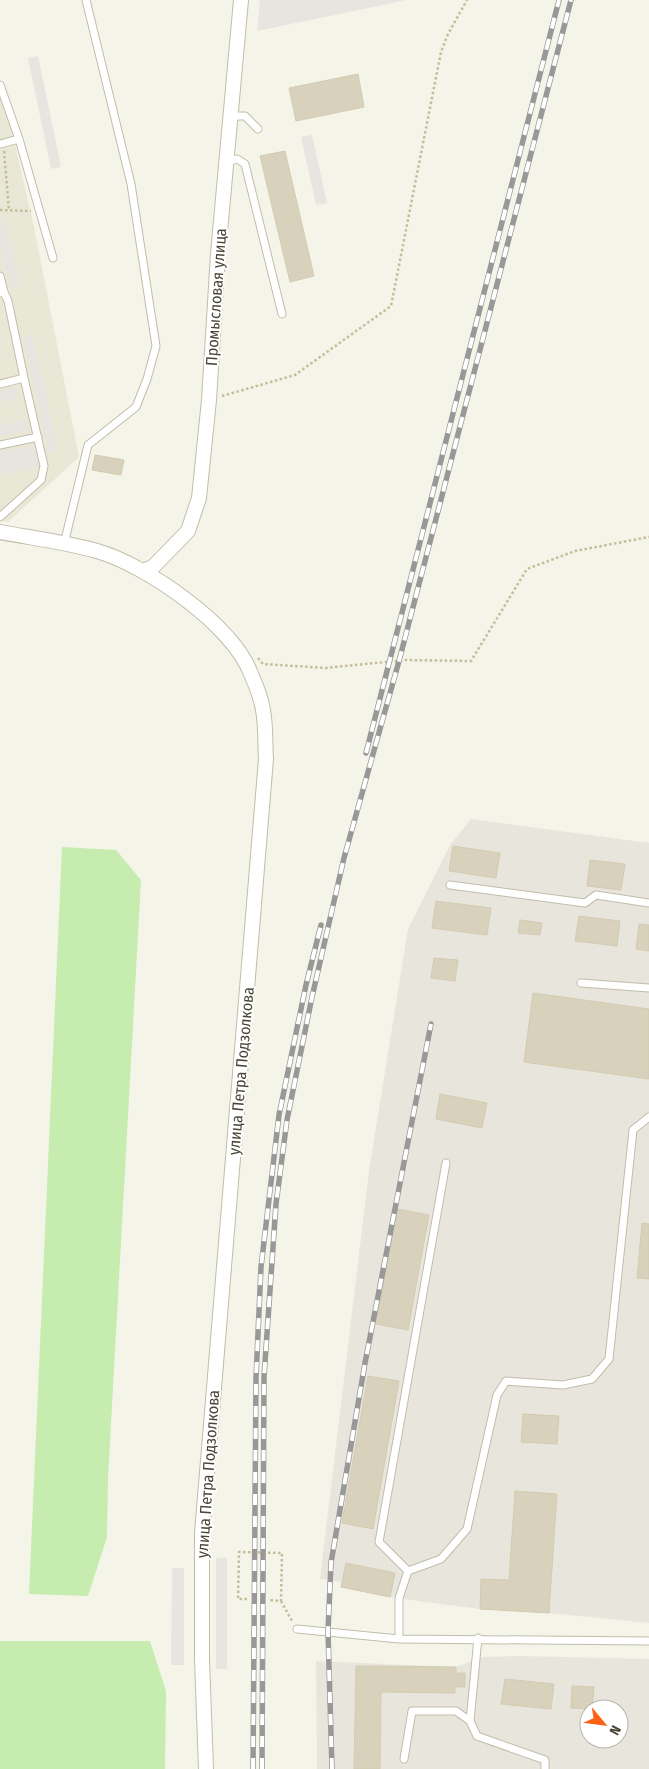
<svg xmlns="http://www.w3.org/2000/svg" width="649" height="1769" font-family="'Fira Sans Condensed',sans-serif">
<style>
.residential{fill:#e9e7d6}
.industrial{fill:#e8e5dd;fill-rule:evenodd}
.green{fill:#c6ecaf}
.parking{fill:#e6e5e0}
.building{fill:#d8d2bd;stroke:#d3cbb0}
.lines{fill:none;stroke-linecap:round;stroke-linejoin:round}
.lane-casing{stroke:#c1bdaa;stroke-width:9}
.street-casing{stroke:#c1bdaa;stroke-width:16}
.path{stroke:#c4bd9a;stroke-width:2.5;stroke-dasharray:2.5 2.5;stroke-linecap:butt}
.lane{stroke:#fff;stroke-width:7}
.street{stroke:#fff;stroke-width:14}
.rail-casing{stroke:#989898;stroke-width:5.5}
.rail{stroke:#fff;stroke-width:4;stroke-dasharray:11;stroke-linecap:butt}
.labels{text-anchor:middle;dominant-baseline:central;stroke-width:4;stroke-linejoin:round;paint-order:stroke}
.street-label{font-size:16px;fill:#494536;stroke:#fff}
</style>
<rect width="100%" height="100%" fill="#f5f4e8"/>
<path class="residential" d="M0 79 34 227 79 457 8 522 0 521Z"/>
<path class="industrial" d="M471 819 649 843V1623L549 1613 480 1609 425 1602 390 1597 341 1587 342 1582 320 1579 369 1171 408 929 450 845Z
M518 1656 649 1659V1769H317L316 1661 456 1667 483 1657ZM589 1709H619V1739H589Z"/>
<path class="green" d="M62 847 116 850 141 880 108 1478 107 1537 88 1596 29 1594Z
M0 1641H150L166 1691 165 1769H0Z"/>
<path class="parking" d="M260 0H407L257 31Z
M38 56 61 167 51 169 28 58Z
M312 135 327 203 316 205 301 137Z
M4 217 20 285 10 288 0 245V218Z
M32 335 58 450 49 452 23 337Z
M17 387 19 397 0 401V391Z
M26 420 28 430 0 436V425Z
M34 446 39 467 0 475V453Z
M216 1558H227V1669H216Z
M172 1568H184V1665H171Z"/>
<path class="building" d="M358 74 364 107 296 121 289 88Z
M285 151 314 276 290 282 260 156Z
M95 455 124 460 121 475 92 470Z
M453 846 500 853 496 878 449 871Z
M590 860 625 864 621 890 587 886Z
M436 901 491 908 487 935 432 928Z
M579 916 620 921 617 946 575 941Z
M520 920 542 923 540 935 518 933Z
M639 924 649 925V951L636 949Z
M434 958 458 960 455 981 431 978Z
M533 993 649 1009V1079L524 1062Z
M440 1094 487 1103 482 1128 436 1119Z
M397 1209 429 1215 408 1330 376 1324Z
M642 1223 649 1224V1279L637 1278Z
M368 1376 399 1381 373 1529 342 1523Z
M523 1414 559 1416 557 1444 521 1442Z
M515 1491 557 1494 549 1613 480 1609 481 1579 509 1580Z
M346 1563 395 1573 390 1597 341 1587Z
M356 1666 456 1667V1673H465V1687H455V1693L381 1692 380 1769H354Z
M505 1679 554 1684 551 1709 501 1704Z
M572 1686 594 1687 592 1709 571 1708Z"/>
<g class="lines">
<g class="lane-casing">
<path id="lane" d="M0 85 19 139 53 258
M230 116H245L258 129
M0 144 19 139
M226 162 237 159 245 164 282 314
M0 276 4 292
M0 293 4 292 8 301 24 378 0 384
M0 445 38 437
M0 517 41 480 44 466 24 378
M64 544 88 445 136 407 147 379 156 346 131 184 86 0
M450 885 585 903 596 895 649 903
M581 983 649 988
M408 1571 379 1542 446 1163
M297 1629 399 1639 649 1641
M478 1638 470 1721 477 1736 545 1760V1769
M399 1639V1598L408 1571 441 1559 467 1529 497 1395 506 1381 563 1385 592 1379 609 1359 633 1130 649 1117
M404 1759 412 1711H456L470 1721"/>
</g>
<g class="street-casing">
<path id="street" d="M0 532C32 538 65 542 97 551 146 565 233 625 251 674 256 685 261 698 263 710 266 726 265 743 266 759L202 1533V1659L206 1769
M142 571 153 567 188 531 199 498 209 400 218 254 241 0"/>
</g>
<path class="path" d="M4 151 9 210
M0 210 31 211
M222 396 295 375 391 306 441 52 448 34 467 0
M258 658 263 664 326 668 406 660 471 661 527 569 575 551 649 537
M247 1599H238L239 1552 282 1553 281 1601 269 1600
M281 1601 292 1621"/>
<use href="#lane" class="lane"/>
<use href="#street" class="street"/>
<g class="rail-casing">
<path id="rail" d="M366 753 559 0
M253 1769 256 1378 261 1267 279 1115 306 985 321 925
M262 1769 264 1377 276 1204 287 1120 312 997 344 858 399 661 571 0
M332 1769 328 1631 331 1563 365 1363 431 1024"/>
</g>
<use href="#rail" class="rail"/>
</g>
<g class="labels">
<g class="street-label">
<text transform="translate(216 297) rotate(-86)">Промысловая улица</text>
<text transform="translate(241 1071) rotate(-85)">улица Петра Подзолкова</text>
<text transform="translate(208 1474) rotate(-86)">улица Петра Подзолкова</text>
</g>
</g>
<g transform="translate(604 1724) rotate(119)"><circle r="24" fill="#ffffff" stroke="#b6b5af"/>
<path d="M0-4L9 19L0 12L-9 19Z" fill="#ff6116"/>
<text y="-8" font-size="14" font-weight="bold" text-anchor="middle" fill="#494536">N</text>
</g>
</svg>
